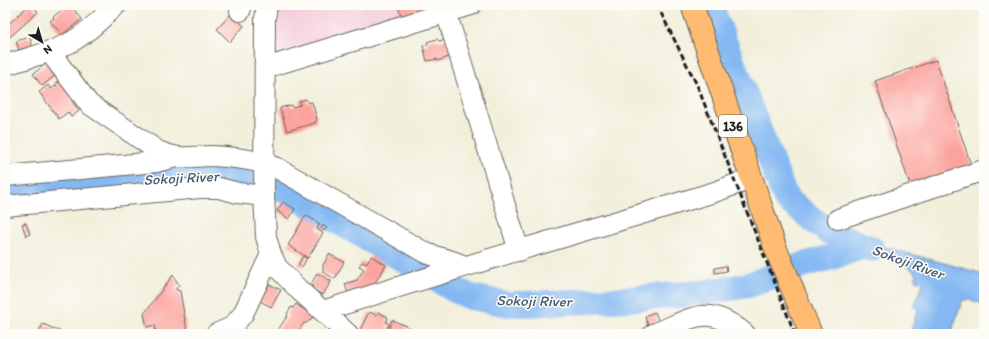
<svg xmlns="http://www.w3.org/2000/svg" width="989" height="339" font-family="Itim,sans-serif">
<style>
.built{fill:#f4cfdd}
.water{fill:#83b8f2;stroke:#506a87}
.lines{fill:none;stroke-linecap:round;stroke-linejoin:round}
.river{stroke:#83b8f2;stroke-width:26}
.building{fill:#fca39d}
.minor-casing{stroke:#67665f;stroke-width:22}
.highway-casing{stroke:#67665f;stroke-width:24}
.minor{stroke:#fff;stroke-width:20}
.highway{stroke:#febb71;stroke-width:22}
.rail{stroke:#1c1c1c;stroke-width:3;stroke-dasharray:6 3;stroke-linecap:butt}
.labels{text-anchor:middle;dominant-baseline:central;stroke-width:3;stroke-linejoin:round;paint-order:stroke}
.shield{fill:#fdfcf7;stroke:#605f5e;stroke-width:1}
.shield-label{font-size:13px;font-weight:bold;fill:#1c1c1c}
.water-label{font-size:15px;font-style:italic;fill:#455a72;stroke:#fdfcf7}
</style>
<rect width="100%" height="100%" fill="#fdfcf7"/>
<filter id="ink" filterUnits="userSpaceOnUse"><feTurbulence type="fractalNoise" baseFrequency=".025" numOctaves="2"/><feDisplacementMap in="SourceGraphic" scale="8" xChannelSelector="R" yChannelSelector="G"/><feConvolveMatrix kernelMatrix="1 2 1 2 8 2 1 2 1" color-interpolation-filters="sRGB"/></filter>
<filter id="wash" filterUnits="userSpaceOnUse"><feTurbulence type="fractalNoise" baseFrequency=".012" numOctaves="4" result="noise"/><feDisplacementMap in="SourceGraphic" scale="16" xChannelSelector="R" yChannelSelector="G"/><feGaussianBlur stdDeviation="0.9" result="paint"/><feColorMatrix in="noise" values="0 0 0 0 0 0 0 0 0 0 0 0 0 0 0 0 0 1.4 0 .05"/><feComposite in="paint" operator="in"/></filter>
<g filter="url(#wash)">
<rect width="100%" height="100%" fill="#f2efdb"/>
<path class="built" d="M280 5H438L277 55V24Z"/>
<path class="water" d="M870 243 984 274V304L967 299 962 301 951 334H914L911 330 918 310 913 306 923 284 922 282 915 280 917 275C907 262 880 256 865 250Z"/>
<g class="lines">
<path class="river" d="M710 5 786 199 828 231 872 249
M5 192 211 173 244 178 271 184 290 193 453 289 471 297 508 304H525L614 300 701 293 749 285 806 264 832 257 865 246"/>
</g>
<g id="blocks">
<path class="building" d="M29 5H32L38 12 10 37 5 31V27Z
M62 5H72L71 6 82 19 62 35 50 21 54 18 53 17 64 8Z
M398 5H437L402 19Z
M231 14 244 26 230 42 217 29Z
M30 37 32 46 19 50 16 41Z
M437 39 439 41 448 39 452 56 437 61V59L427 61 423 46 428 44 427 42Z
M936 60 972 168 911 188 875 81Z
M47 63 56 75 42 86 33 74Z
M57 81 58 83 60 82 73 98 71 100 79 111 71 117 68 112 59 119 39 92 48 85 51 89 57 85 55 83Z
M306 99 308 103 312 102 317 119 315 123 287 131 280 108 291 105 292 107 300 105 299 101Z
M283 202 295 209 289 219 277 211Z
M306 215 320 224 317 229 323 233 308 258 288 245Z
M26 223 30 234 26 236 22 224Z
M323 225 327 228 324 231 321 228Z
M329 254 344 262 335 279 323 272V265Z
M303 256 307 258 302 267 298 265Z
M371 256 386 265 371 289 349 296 345 284 357 280 364 269 359 266 362 262 366 264Z
M726 266 727 271 715 273V268Z
M317 273 331 281 323 295 312 289 313 286 311 285Z
M173 275 179 285 176 288 177 290 180 291 187 331 174 334H156L155 325 147 327 144 314Z
M269 284 281 290 271 307 260 301Z
M296 304 314 316 307 323H304L296 334H284L278 330 288 315 287 314 291 307 293 308Z
M369 312 377 315 378 312 388 317 386 322 389 324 384 334H358Z
M655 312 659 322 648 326 645 316Z
M392 320 407 326 404 334H387Z
M43 324 66 334H38Z
M409 328 420 334H407Z
M443 332V334H433V333Z"/>
</g>
</g>
<g filter="url(#ink)">
<use href="#blocks" fill-opacity="0" stroke="#67665f" stroke-width="1"/>
<g class="lines">
<g class="minor-casing">
<path id="minor" d="M267 5 265 19 264 193 266 237 271 254 277 267 299 290 348 334
M444 5 519 251
M240 11 242 5
M49 51 89 104 158 151C179 161 191 156 213 156 234 157 257 160 277 168L424 252C437 258 451 259 464 266
M5 65C27 58 52 53 73 41 89 32 102 18 116 5
M265 68 471 5
M5 176 156 162 176 157
M5 206 200 188H219L238 193 264 196
M838 219 984 170
M323 311C450 269 580 233 708 194 723 190 736 183 751 179
M216 334 232 327 243 314 271 254
M653 334C692 319 707 302 745 334"/>
</g>
<g class="highway-casing">
<path id="highway" d="M692 5 775 247 811 334"/>
</g>
<use href="#minor" class="minor"/>
<use href="#highway" class="highway"/>
<path class="rail" d="M657 5 697 85 795 334"/>
</g>
</g>
<g class="labels">
<rect class="shield" x="719" y="115" width="28" height="22" rx="3"/>
<g class="shield-label">
<text x="733" y="126">136</text>
</g>
<g class="water-label">
<text transform="translate(181 178) rotate(-3)">Sokoji River</text>
<text transform="translate(908 262) rotate(20)">Sokoji River</text>
<text transform="translate(534 301) rotate(1)">Sokoji River</text>
</g>
</g>
<rect width="989" height="339" fill="none" stroke="#fdfcf7" stroke-width="20"/>
<g transform="translate(42 42) rotate(142)" stroke="#fdfcf7" stroke-width="3" paint-order="stroke">
<path d="M0-3L7 15L0 10L-7 15Z" fill="#1c1c1c"/>
<text y="-6" font-size="11" font-weight="bold" text-anchor="middle" fill="#1c1c1c">N</text>
</g>
</svg>
